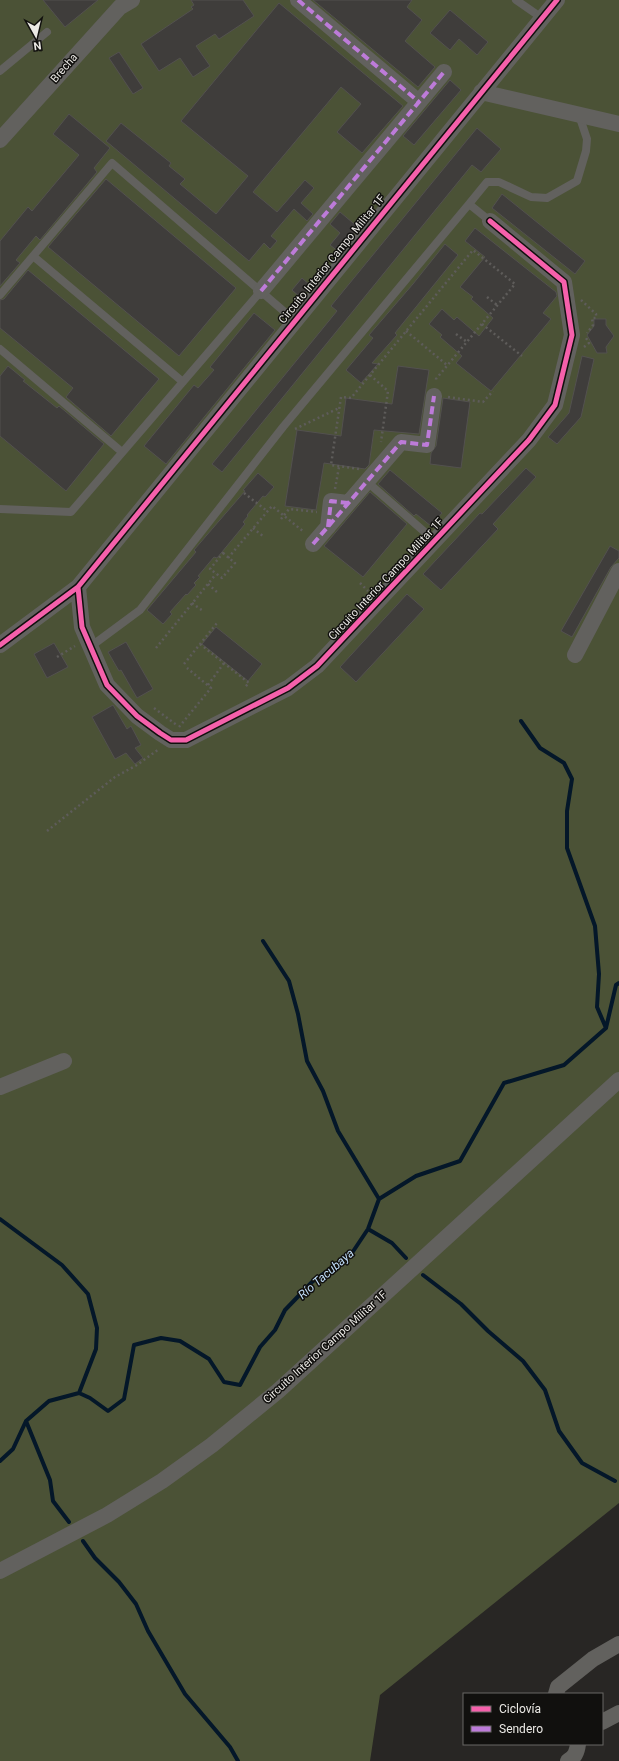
<svg xmlns="http://www.w3.org/2000/svg" width="619" height="1761" font-family="Roboto,sans-serif">
<style>
.forest{fill:#4b5236}
.lines{fill:none;stroke-linecap:round;stroke-linejoin:round}
.stream{stroke:#041729;stroke-width:4}
.building{fill:#3f3d3b;stroke:#53514f}
.path{stroke:#5e5c5a;stroke-width:2.5;stroke-dasharray:2 3;stroke-linecap:butt}
.lane{stroke:#62615e;stroke-width:8}
.street{stroke:#62615e;stroke-width:16}
.quiet{stroke:#bd7bd9;stroke-width:4;stroke-dasharray:8 4;stroke-linecap:butt}
.cycleway-casing{stroke:#11100e;stroke-width:8}
.cycleway{stroke:#f560ab;stroke-width:5}
.labels{text-anchor:middle;dominant-baseline:central;stroke-width:3;stroke-linejoin:round;paint-order:stroke}
.street-label{font-size:11px;fill:#ebe9e5;stroke:#11100e}
.water-label{font-size:12px;font-style:italic;fill:#c1def9;stroke:#11100e}
</style>
<rect width="100%" height="100%" fill="#282624"/>
<path class="forest" d="M0 0H619V1503L380 1695 370 1761H0Z"/>
<g class="lines">
<path class="stream" d="M521 721 540 748 564 763 572 779 567 811V848L595 926 599 974 597 1007 606 1028
M263 941 289 981 298 1014 307 1061 323 1091 338 1131 379 1199
M0 1219 62 1265 88 1294 97 1328 96 1349 79 1393
M368 1229 392 1243 406 1258
M423 1275 461 1304 488 1331 523 1361 545 1390 559 1431 582 1463 615 1481
M26 1421 50 1480 53 1501 69 1522
M0 1461 13 1449 26 1421 49 1401 79 1393 90 1398 108 1411 124 1399 134 1345 161 1338 180 1341 209 1359 224 1382 240 1385 260 1347 275 1330 285 1310 312 1282 352 1253 368 1229 379 1199 416 1176 460 1161 504 1083 564 1065 606 1028 616 985 619 983
M83 1541 95 1558 119 1582 136 1604 148 1631 185 1694 230 1747 238 1761"/>
</g>
<path class="building" d="M43 0H98L65 27Z
M191 0H243L254 16 219 39 215 34 196 46 210 66 193 77 180 58 159 71 141 44 193 9 191 7 194 5Z
M313 0H412L407 7 422 20 405 41 435 67 418 87Z
M279 3 403 106 362 153 337 132 361 104 341 87 253 192 277 212 305 180 314 188 301 203 313 214 307 221 294 209 271 236 277 241 270 249 264 243 249 261 106 141 121 123 171 163 169 166 185 179 180 184 216 214 248 176 181 121Z
M450 10 488 42 477 55 459 39 450 50 430 33Z
M119 52 143 88 133 94 109 58Z
M450 80 461 90 414 145 403 136Z
M69 114 110 148 94 168 97 172 40 240 36 236 16 260 20 263 0 286V241L28 207 32 211 79 155 53 134Z
M477 128 501 149 481 172 472 165 222 472 212 464 337 311 331 306Z
M106 179 236 288 179 356 48 247Z
M502 194 585 261 575 274 492 208Z
M340 212 359 228 339 252 330 245 340 233 330 224Z
M475 228 556 292 557 296 543 313 551 319 491 391 456 363 462 356 440 337 442 335 429 324 442 309 454 320 457 317 479 336 493 318 471 299 473 297 460 287 485 257 465 241Z
M445 244 458 255 395 333 397 335 372 363 378 364 361 383 346 370 373 338 369 335 413 284Z
M28 270 159 379 111 436 66 397 73 388 0 328V300L4 299Z
M302 278 311 286 301 298 292 290Z
M254 313 275 330 166 464 144 446 194 385 198 388 214 370 210 367Z
M594 319H606V325L614 336 606 347 607 353H597L587 335 594 326Z
M582 356 594 359 581 417 557 444 548 437 569 413Z
M8 366 25 380 23 381 57 408 59 406 104 444 66 491 0 436V376Z
M398 366 429 370 419 434 374 430 369 465 365 469 324 463 316 510 285 506 297 430 341 436 346 398 392 404Z
M443 398 470 402 461 468 430 464 431 453 436 446Z
M526 468 536 477 493 524 498 529 441 590 423 574 480 513 482 514Z
M390 470 442 513 431 526 416 514 414 516 378 484Z
M258 473 274 487 265 497 263 496 247 515 248 516 243 522 245 524 217 558 214 557 198 576 200 577 194 583 196 585 187 595 186 594 170 612 172 614 163 624 147 610 196 552 194 550 245 491 243 490Z
M370 492 407 524 363 577 324 546Z
M610 546 619 551V558L611 567 572 637 561 631Z
M407 594 424 609 356 682 340 667Z
M216 627 262 664 248 681 202 644Z
M126 642 153 689 137 698 121 670 119 671 108 652Z
M54 643 68 667 47 678 34 654Z
M113 705 127 729 131 726 141 745 135 748 143 758 135 764 126 753 115 759 92 717Z"/>
<g class="lines">
<path class="path" d="M487 297 497 305
M581 300 596 314V318H592L593 325 587 333
M482 324 522 356
M406 331 447 365
M456 334 467 342
M584 347 589 343 586 338
M370 375 388 391 381 442
M448 397 483 402 493 391
M295 429 339 408
M359 469 331 465 341 397 351 398 473 250 515 284 436 379V382
M335 489 339 467
M244 493 267 511
M281 519 289 509 317 512
M253 528 264 537
M223 553 235 563 222 578 210 569Z
M228 558 272 506 304 532
M360 583 368 591
M208 584 218 593
M192 603 203 611
M200 644 249 683 245 687
M156 648 216 574
M57 657 75 646
M184 664 217 623
M208 685 224 663
M154 708 178 726
M179 727 211 688 187 668
M47 831 115 777 137 765 159 749"/>
<path class="lane" d="M516 0 542 18
M0 71 47 32
M469 204 487 182H499L531 197 547 198 577 181 586 151 587 139 579 115
M33 256 183 382
M0 295 112 163 294 320
M0 349 122 452
M373 487 435 541
M0 509 71 512 261 291
M90 647 140 610 283 427 469 204 490 221"/>
<path class="street" d="M298 0 419 102
M481 92 619 124
M0 140 120 7 132 0
M261 291 444 72
M328 527 331 501 348 503
M313 544 401 442 427 445 434 396
M78 587 82 627 107 685 137 716 160 733 171 740H186L288 688 317 666 529 440 555 405 572 335 564 282 490 221
M0 645 78 587 557 0
M575 655 619 571
M0 1087 64 1061
M0 1571 107 1515 162 1481 212 1445 278 1391 619 1080
M556 1694 558 1687 593 1659 619 1644
M602 1722 619 1713
M568 1761C575 1757 577 1752 578 1744"/>
<path class="quiet" d="M298 0 419 102
M261 291 444 72
M328 527 331 501 348 503
M313 544 401 442 427 445 434 396"/>
<g class="cycleway-casing">
<path id="cycleway" d="M78 587 82 627 107 685 137 716 160 733 171 740H186L288 688 317 666 529 440 555 405 572 335 564 282 490 221
M0 645 78 587 557 0"/>
</g>
<use href="#cycleway" class="cycleway"/>
</g>
<g class="labels">
<g class="street-label">
<text transform="translate(64 68) rotate(-49)">Brecha</text>
<text transform="translate(332 259) rotate(-51)">Circuito Interior Campo Militar 1F</text>
<text transform="translate(386 579) rotate(-47)">Circuito Interior Campo Militar 1F</text>
<text transform="translate(325 1347) rotate(-42)">Circuito Interior Campo Militar 1F</text>
</g>
<g class="water-label">
<text transform="translate(326 1274) rotate(-41)">Río Tacubaya</text>
</g>
</g>
<rect x="463" y="1693" width="140" height="52" fill="#11100e" stroke="#686764"/>
<rect x="471" y="1706" width="20" height="6" fill="#f560ab" stroke="#686764"/>
<text x="499" y="1713" font-size="12" fill="#ebe9e5">Ciclovía</text>
<rect x="471" y="1726" width="20" height="6" fill="#bd7bd9" stroke="#686764"/>
<text x="499" y="1733" font-size="12" fill="#ebe9e5">Sendero</text>
<g transform="translate(36 36) rotate(172)" stroke="#11100e" stroke-width="3" paint-order="stroke">
<path d="M0-3L7 15L0 10L-7 15Z" fill="#ebe9e5"/>
<text y="-6" font-size="11" font-weight="bold" text-anchor="middle" fill="#ebe9e5">N</text>
</g>
</svg>
